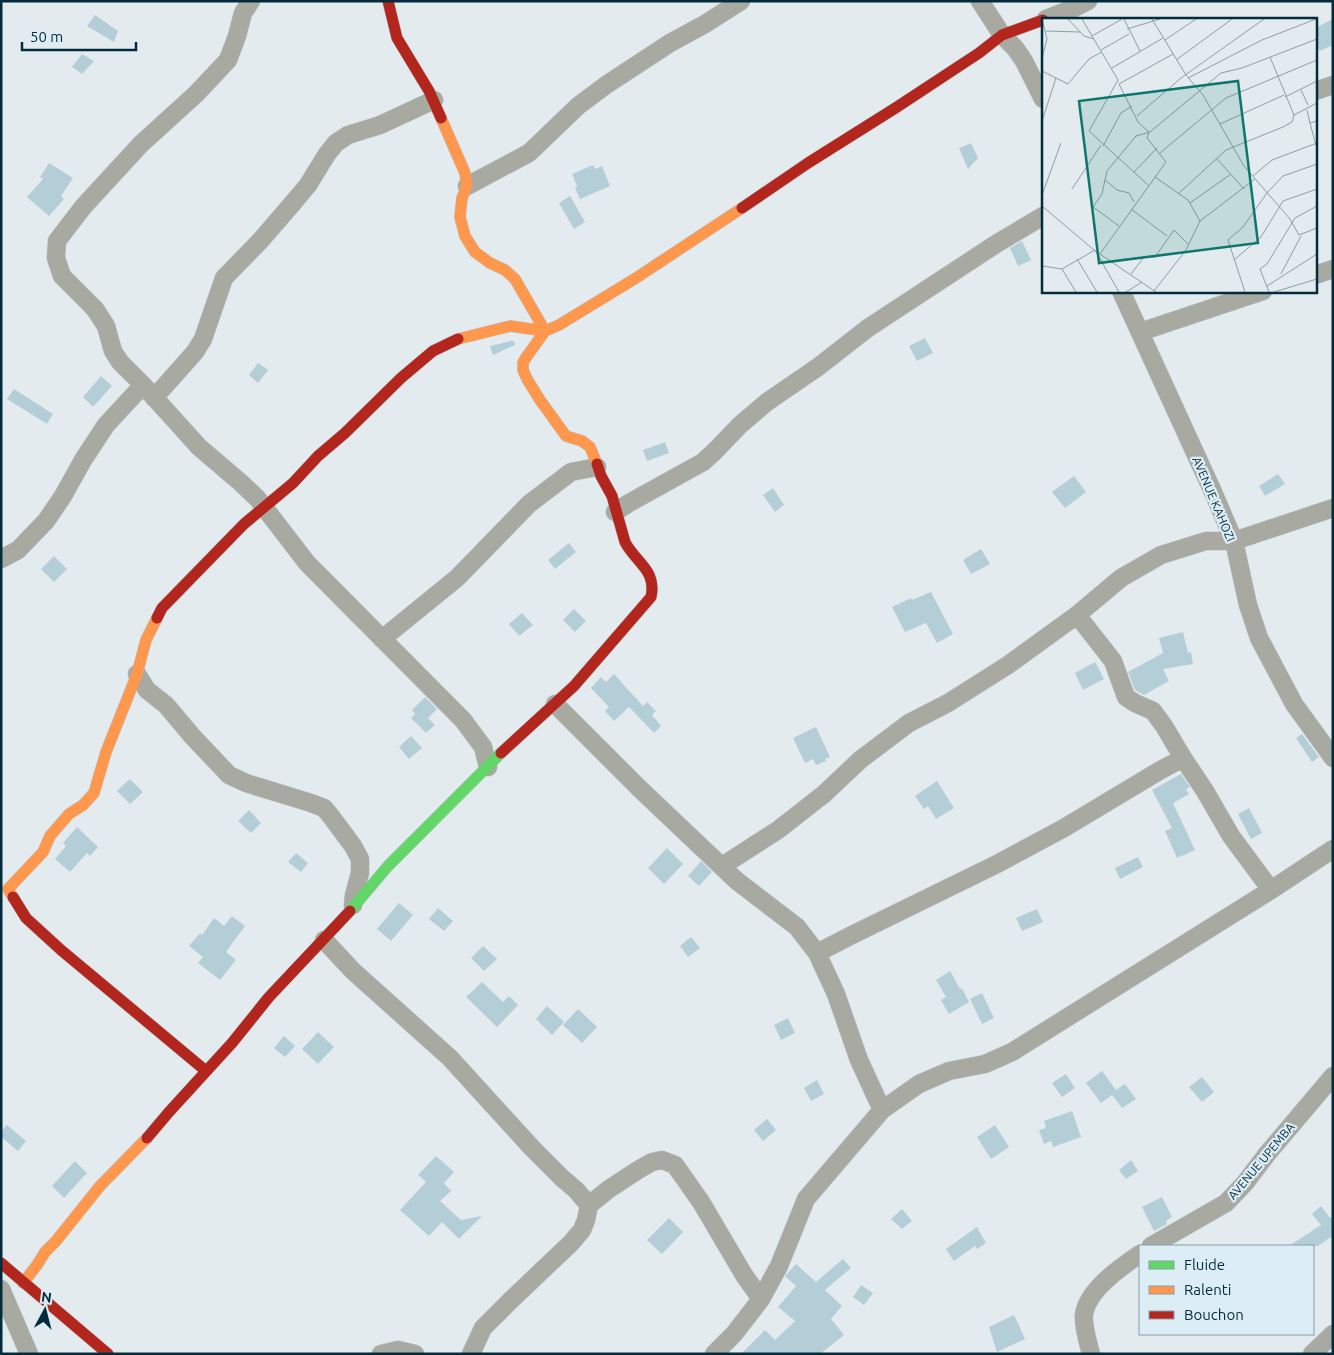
<svg xmlns="http://www.w3.org/2000/svg" width="1334" height="1355" font-family="Ubuntu,sans-serif">
<style>
.building{fill:#b4ced8}
.lines{fill:none;stroke-linecap:round;stroke-linejoin:round}
.street-casing{stroke:#bbc8ce;stroke-width:19}
.fast-casing{stroke:#bbc8ce;stroke-width:12}
.slow-casing{stroke:#bbc8ce;stroke-width:12}
.jam-casing{stroke:#bbc8ce;stroke-width:12}
.street{stroke:#a8aaa1;stroke-width:18}
.fast{stroke:#63d668;stroke-width:11}
.slow{stroke:#ff974d;stroke-width:11}
.jam{stroke:#b3261e;stroke-width:11}
.labels{text-anchor:middle;dominant-baseline:central;stroke-width:4.5;stroke-linejoin:round;paint-order:stroke}
.street-label{font-size:12px;fill:#022c3b;stroke:#ddedf5}
.inset-road{fill:none;stroke:#899fa7;stroke-width:1}
.view{fill:#0f766e;fill-opacity:0.15;stroke:#0f766e;stroke-width:2.5}
.inset-edge{fill:none;stroke:#022c3b;stroke-width:2.5}
</style>
<rect width="100%" height="100%" fill="#e3ebef"/>
<path class="building" d="M95 15 118 31 114 42 87 26Z
M1333 19V45L1320 51 1315 43V28Z
M82 54 94 61 82 74 72 67Z
M971 143 978 158 968 169 959 148Z
M49 163 73 178 61 196 64 199 49 216 27 197 43 179 40 177Z
M593 165 595 169 602 166 610 186 580 199 575 188 577 186 572 174Z
M570 196 585 222 574 229 559 203Z
M1022 241 1031 260 1018 266 1010 248Z
M925 338 933 353 917 361 909 346Z
M511 341H514L515 345 493 355 490 346Z
M258 363 268 370 258 383 249 375Z
M101 376 112 386 93 407 83 397Z
M14 389 53 414 47 424 7 399Z
M665 442 669 453 647 461 643 450Z
M1278 474 1285 484 1265 496 1259 486Z
M1074 476 1086 492 1065 508 1052 492Z
M773 488 784 505 775 512 763 495Z
M569 543 576 552 555 569 548 560Z
M981 549 990 564 971 574 963 560Z
M54 556 67 569 54 582 41 569Z
M931 592 953 634 937 643 926 623 905 632 892 607 911 598 912 600Z
M574 609 586 621 575 632 563 620Z
M522 613 533 625 519 636 509 624Z
M1183 632 1188 653 1191 652 1193 664 1163 669 1169 681 1144 695 1135 690 1128 672 1163 653 1159 638Z
M1095 662 1104 679 1083 690 1075 673Z
M614 674 643 706 647 702 656 711 652 715 661 726 654 733 629 707 614 721 605 711 609 707 591 688 601 677 606 682Z
M425 697 437 709 428 718 435 725 426 733 411 718 415 714 412 710Z
M816 727 830 757 825 759 826 761 816 765 813 759 805 763 793 738Z
M1302 734 1319 757 1312 762 1296 738Z
M411 736 422 748 409 759 399 747Z
M1181 774 1190 787 1186 789 1189 794 1173 803 1195 850 1177 858 1165 831 1172 828 1152 790Z
M130 779 143 792 130 804 117 791Z
M937 781 954 808 936 819 928 806 924 809 915 796Z
M1249 808 1262 833 1251 839 1238 814Z
M249 810 261 823 251 833 238 821Z
M77 827 98 847 90 856 87 853 70 872 55 859 66 846 63 843Z
M667 848 683 864 664 884 648 868Z
M296 853 308 863 301 872 288 862Z
M1138 857 1143 867 1120 879 1115 868Z
M701 861 712 872 699 886 688 876Z
M399 903 413 915 391 941 377 929Z
M438 908 453 921 444 931 429 919Z
M1037 909 1043 922 1022 931 1016 918Z
M232 916 245 926 226 952 236 960 220 980 198 963 203 957 189 946 200 933 202 935 214 918 224 926Z
M691 937 700 948 688 957 680 946Z
M483 946 497 959 484 971 471 958Z
M950 971 960 989 962 988 969 1002 949 1014 941 1000 946 997 936 980Z
M482 982 503 1002 509 996 518 1005 497 1027 466 997Z
M982 993 994 1018 982 1024 970 999Z
M547 1006 564 1022 552 1035 536 1019Z
M578 1009 597 1027 582 1043 563 1025Z
M788 1018 795 1033 781 1040 774 1025Z
M318 1032 334 1047 318 1064 302 1049Z
M284 1036 295 1046 285 1057 274 1048Z
M1102 1071 1116 1090 1125 1084 1136 1099 1122 1108 1112 1095 1101 1103 1086 1083Z
M1066 1074 1075 1088 1062 1097 1052 1083Z
M1202 1077 1214 1092 1202 1102 1189 1087Z
M817 1080 824 1094 811 1101 804 1088Z
M1072 1111 1081 1137 1053 1147 1051 1141 1044 1144 1039 1130 1046 1128 1044 1121Z
M767 1119 776 1130 763 1141 754 1130Z
M7 1125 26 1141 18 1151 1 1137V1131Z
M995 1125 1009 1147 991 1159 977 1137Z
M436 1156 454 1172 444 1183 451 1191 440 1201 461 1220 482 1216 459 1239 442 1222 429 1236 400 1210 426 1182 418 1175Z
M1131 1160 1138 1171 1126 1179 1119 1170Z
M75 1161 87 1173 64 1198 52 1186Z
M1162 1197 1172 1217 1166 1221 1167 1224 1154 1231 1142 1207Z
M1321 1206 1330 1218 1333 1216V1240L1331 1237 1318 1246H1289L1321 1225 1312 1214Z
M902 1209 912 1221 902 1229 891 1219Z
M669 1218 683 1232 662 1254 647 1240Z
M977 1227 986 1243 977 1249 975 1246 954 1261 946 1249Z
M843 1259 851 1268 825 1290 842 1306 831 1319 844 1335 820 1354H741L765 1330 775 1340 795 1321 778 1307 796 1286 785 1276 796 1264 816 1282Z
M861 1285 873 1293 864 1305 853 1297Z
M1014 1315 1025 1339 997 1352 989 1327Z"/>
<g class="lines">
<g class="street-casing">
<path id="street" d="M251 1 243 13 237 36 228 60 196 94 141 144 83 207 57 241 56 258 62 276 95 309 106 326 113 351 120 362 143 385 199 447 240 482 257 498 307 563 463 720 483 747 488 767
M980 1 1002 35 1015 48 1024 61 1043 99
M1046 19 1074 8 1088 1
M1315 91 1333 85
M467 186 529 153 578 106 606 85 670 43 705 24 741 1
M1315 275 1333 269
M1121 291 1213 492 1234 541 1248 605 1259 638 1294 704 1333 758
M1140 332 1263 291
M154 398 195 352 203 339 224 278 260 241 292 204 308 185 327 154 336 143 348 135 380 125 434 100
M615 512 629 503 703 462 715 451 740 425 767 402 818 367 868 328 996 244 1043 216
M1 559 18 550 46 521 63 496 83 460 106 425 143 385
M1077 615 1113 661 1126 697 1135 703 1153 711 1164 726 1183 758 1205 791 1231 836 1271 890
M382 639 457 578 529 504 571 472 597 467
M137 674 147 690 166 705 193 737 229 775 246 783 311 803 324 808 330 815 353 846 360 859V873L354 895 353 905
M555 704 639 788 737 881 797 927 817 953 836 994 859 1060 882 1110
M722 866 778 830 824 794 860 760 909 723 948 703 1008 665 1077 615 1121 578 1161 555 1206 541H1234L1333 508
M324 940 353 971 450 1058 532 1148 562 1178 576 1190 589 1205
M817 953 852 935 997 864 1064 828 1159 771 1183 758
M1151 1246 1226 1203 1245 1183 1267 1154 1333 1076
M1 1289 29 1354
M381 1354 398 1350 415 1354
M471 1354 483 1328 511 1300 571 1243 582 1230 586 1220 589 1205 609 1189 638 1170 652 1162 662 1160 675 1165 701 1202 744 1275 761 1299
M714 1354 734 1334 761 1299 779 1266 806 1199 882 1110 919 1084 949 1071 985 1064 1012 1052 1271 890 1333 849
M1091 1354C1088 1343 1083 1326 1084 1315 1087 1290 1121 1267 1140 1254
M1312 1354 1333 1334"/>
</g>
<g class="fast-casing">
<path id="fast" d="M350 911 388 866 501 753"/>
</g>
<g class="slow-casing">
<path id="slow" d="M441 118 465 173 467 186 462 198 460 217 465 236 475 252 490 263 505 270 515 279 545 331 525 359 523 363V370L527 379 540 400 566 436 582 441 590 447 597 464
M458 339 510 326 545 331 559 325 636 278 742 208
M13 897 8 889 43 852 50 836 69 814 83 805 94 793 106 752 137 674 146 640 157 618
M23 1283 37 1265 45 1252 56 1241 100 1186 147 1138"/>
</g>
<g class="jam-casing">
<path id="jam" d="M388 1 397 38 429 91 441 118
M742 208 808 163 897 107 979 53 1002 35 1043 20
M157 618 162 608 244 524 293 483 318 456 345 433 401 378 433 351 458 339
M501 753 574 686 651 597C657 570 636 563 625 542L612 496 601 476 597 464
M13 897 26 918 61 950 206 1071
M147 1138 169 1112 232 1043 269 997 350 911
M1 1263 108 1354"/>
</g>
<use href="#street" class="street"/>
<use href="#fast" class="fast"/>
<use href="#slow" class="slow"/>
<use href="#jam" class="jam"/>
</g>
<g class="labels">
<g class="street-label">
<text transform="translate(1214 499) rotate(67)">AVENUE KAHOZI</text>
<text transform="translate(1261 1161) rotate(-50)">AVENUE UPEMBA</text>
</g>
</g>
<g transform="translate(1042 18)">
<rect width="275" height="275" fill="#e3ebef"/>
<path class="inset-road" d="M26 1 42 18 52 21M40 1 76 62 47 113 106 167M82 1 98 33M110 1 144 57 161 77 202 148 248 201 257 217 275 210M85 11 118 1M4 13 38 14M50 18 80 1M123 22 154 1M59 32 87 16M228 39 252 97M0 40 5 21 0 1M134 42 190 1M70 50 121 20M0 53 26 66 47 41 60 34M146 60 220 22 274 1M77 66 131 36M259 72 266 87M243 79 275 63M265 92 268 105 275 103M95 98 139 60 222 1M0 103 14 60M268 105 275 131M178 106 242 77M61 128 79 95 90 88M118 135 184 80 275 42M175 141 202 171M92 154 115 130M211 158 230 142 275 125M113 159 146 182 158 203M63 162 75 172 87 175 92 184M30 171 59 127M136 176 184 132 241 109 250 104 252 97 275 85M0 177 19 125M148 185 189 156M0 188 52 232 114 274M89 191 125 218M77 208 51 189 60 176 65 153 94 118 108 114 179 55 200 50 275 21M58 236 124 144 105 120 107 114 96 104 77 66M35 241 55 274M192 242 219 219 241 183 275 171M0 248 20 251 53 232 77 274M20 251 34 274M89 256 102 239H113L132 212 147 227M239 256 259 218M225 268 275 236M112 273 144 232 158 203 213 161M84 274 100 264M203 274 186 222 201 209 225 175 241 158 275 146M227 274 218 251 225 246 253 200 275 188M232 274 275 261"/>
<path class="view" d="M196 63 216 225 57 245 37 83Z"/>
<rect width="275" height="275" class="inset-edge"/>
</g>
<rect width="1334" height="1355" fill="none" stroke="#022c3b" stroke-width="5"/>
<rect x="1139" y="1245" width="175" height="90" fill="#ddedf5" stroke="#85a0ab"/>
<rect x="1149" y="1261" width="25" height="8" fill="#63d668" stroke="#85a0ab"/>
<text x="1184" y="1270" font-size="15" fill="#022c3b">Fluide</text>
<rect x="1149" y="1286" width="25" height="8" fill="#ff974d" stroke="#85a0ab"/>
<text x="1184" y="1295" font-size="15" fill="#022c3b">Ralenti</text>
<rect x="1149" y="1311" width="25" height="8" fill="#b3261e" stroke="#85a0ab"/>
<text x="1184" y="1320" font-size="15" fill="#022c3b">Bouchon</text>
<g transform="translate(45 1310) rotate(7)" stroke="#ddedf5" stroke-width="4" paint-order="stroke">
<path d="M0-4L9 19L0 12L-9 19Z" fill="#022c3b"/>
<text y="-8" font-size="14" font-weight="bold" text-anchor="middle" fill="#022c3b">N</text>
</g>
<path d="M22 42v8h114v-8" fill="none" stroke="#022c3b" stroke-width="2.5"/>
<text x="30" y="42" font-size="15" fill="#022c3b" stroke="#ddedf5" stroke-width="4" paint-order="stroke">50 m</text>
</svg>
